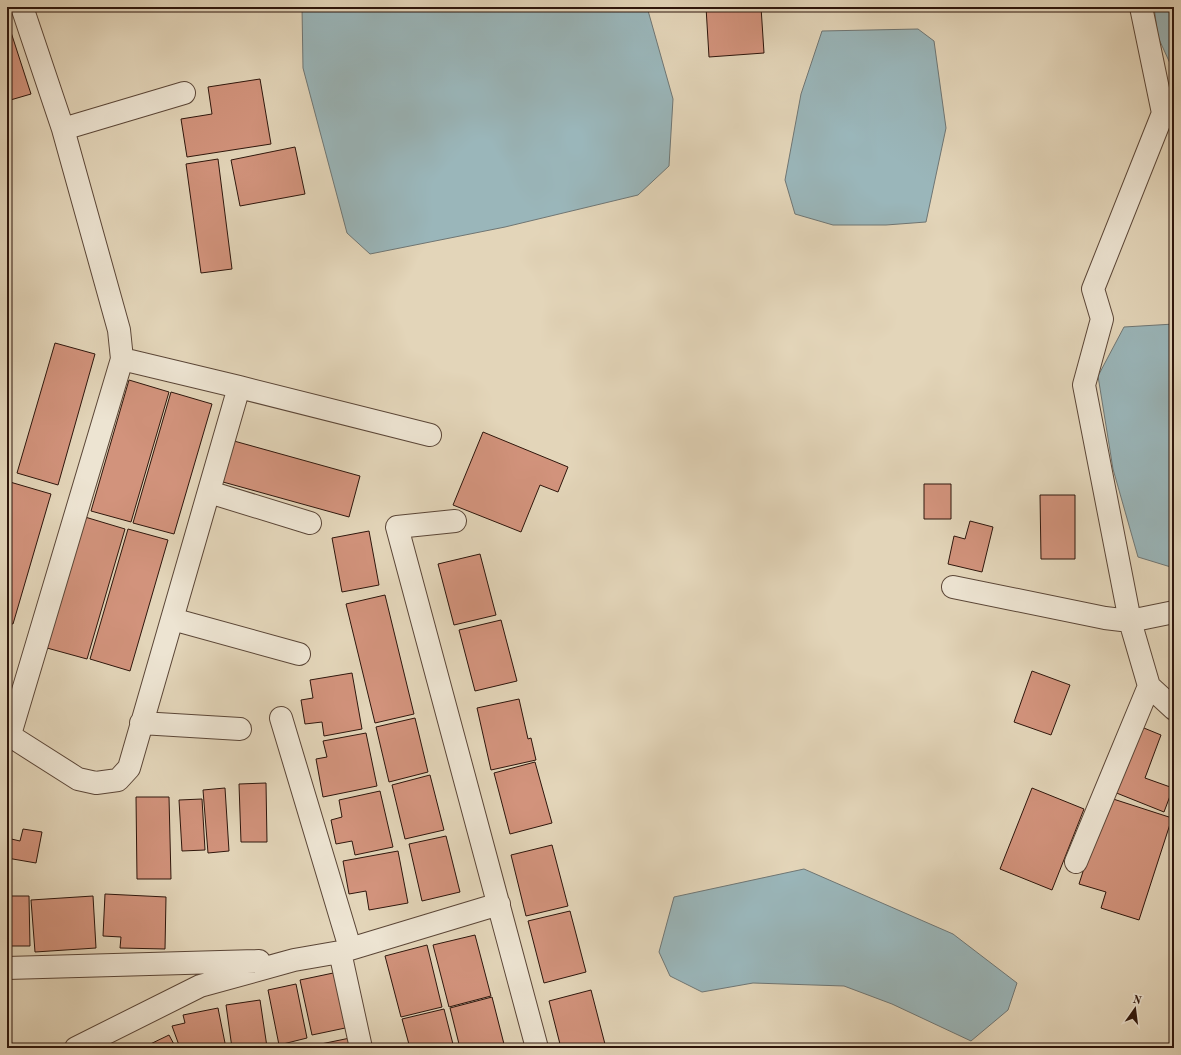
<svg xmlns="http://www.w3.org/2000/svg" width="1181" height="1055" font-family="'Old Standard TT',serif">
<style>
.water{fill:#9ab6ba;stroke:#6f7674}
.building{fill:#d2937c;stroke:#2e160c}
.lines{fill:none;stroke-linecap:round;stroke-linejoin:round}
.minor-casing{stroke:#5b4637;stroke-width:24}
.minor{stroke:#ede4d2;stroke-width:22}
</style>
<rect width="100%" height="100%" fill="#e3d5b9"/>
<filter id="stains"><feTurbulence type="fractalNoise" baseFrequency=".005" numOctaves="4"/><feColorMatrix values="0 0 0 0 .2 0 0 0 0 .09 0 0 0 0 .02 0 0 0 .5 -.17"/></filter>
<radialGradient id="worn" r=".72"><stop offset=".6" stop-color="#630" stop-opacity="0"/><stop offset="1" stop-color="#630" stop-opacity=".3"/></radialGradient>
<path class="water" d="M302 7H647L673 99 669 166 638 195 505 227 370 254 347 233 303 68Z
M1154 7H1174V72L1158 37Z
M918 29 934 41 946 128 926 222 886 225H833L795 214 785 180 801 94 822 31Z
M1174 324V568L1138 557 1113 469 1098 376 1124 327Z
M804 869 953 934 1017 983 1008 1010 971 1041 892 1004 844 986 753 983 702 992 670 976 659 952 674 897Z"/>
<path class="building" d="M706 7H761L764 53 709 57Z
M8 23 31 94 7 101V24Z
M260 79 271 144 187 157 181 119 212 114 208 87Z
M295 147 305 194 240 206 231 160Z
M218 159 232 269 201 273 186 164Z
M55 343 95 354 58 485 17 473Z
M129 380 169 392 131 522 91 511Z
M171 392 212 404 174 534 133 523Z
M483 432 568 467 558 492 540 485 521 532 453 505Z
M234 441 360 476 349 517 223 482Z
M10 482 51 494 13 624 7 623V494Z
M924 484H951V519H924Z
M1040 495H1075V559H1041Z
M85 517 125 529 87 659 47 648Z
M970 521 993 527 982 572 948 564 954 536 965 539Z
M128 529 168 540 130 671 90 659Z
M369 531 379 585 342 592 332 538Z
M480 554 496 615 454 625 438 564Z
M385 595 414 714 375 723 346 604Z
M501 620 517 681 475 691 459 630Z
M7 634 11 635 7 648Z
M1032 671 1070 685 1051 735 1014 722Z
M352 673 362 729 324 736 322 722 305 724 301 700 313 698 310 680Z
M519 699 528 739 531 738 536 760 491 770 477 708Z
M415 718 428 772 389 782 376 727Z
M1139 726 1161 735 1145 778 1173 788 1164 812 1114 792Z
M366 733 377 786 323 797 316 759 327 757 323 741Z
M535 762 552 823 510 834 494 773Z
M430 775 444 830 405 839 392 785Z
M266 783 267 842H241L239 784Z
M225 788 229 851 208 853 203 790Z
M1032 788 1084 809 1052 890 1000 869Z
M380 791 393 847 355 855 352 841 336 844 331 820 342 817 339 800Z
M136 797H169L171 879H137Z
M1107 797 1172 818 1139 920 1101 908 1106 892 1079 884Z
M202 799 205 850 182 851 179 800Z
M23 829 42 832 36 863 7 858V838L20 841Z
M446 836 460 892 422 901 409 844Z
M552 845 568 906 526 916 511 855Z
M398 851 408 903 369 910 366 891 349 894 343 861Z
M7 887H9V896H29L30 946H7Z
M105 894 166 897 165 949 120 948 121 937 103 936Z
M93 896 96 948 35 952 31 900Z
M570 911 586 972 544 983 528 921Z
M475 935 491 996 449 1007 433 945Z
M427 945 442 1007 401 1017 385 956Z
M338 972 350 1027 312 1035 300 980Z
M296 984 307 1038 279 1045 268 990Z
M591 990 606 1048H561L549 1001Z
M492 997 505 1048H460L450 1008Z
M260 1000 267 1047 232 1048 226 1005Z
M218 1008 226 1048H180L172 1026 185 1023 183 1015Z
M444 1009 454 1048H410L402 1019Z
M169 1035 176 1048H142Z
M350 1038 352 1048H317L316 1045Z"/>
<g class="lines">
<g class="minor-casing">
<path id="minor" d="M22 7 63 129 119 330 122 359 239 387 430 435
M1141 7 1163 113 1093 289 1102 319 1084 385 1130 621 1149 686 1174 709
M63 129 184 93
M122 359 11 731 12 737 78 779 96 783 118 780 129 768 239 387
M209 492 310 523
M455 521 397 527 537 1048
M953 587 1105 618 1130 621 1174 612
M172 619 299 654
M281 718 350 948
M141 723 240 729
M1076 862 1149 686
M340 952 361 1048
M7 968 259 961
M76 1048 200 986 294 960 340 952 499 904"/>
</g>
<use href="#minor" class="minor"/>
</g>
<rect width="1181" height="1055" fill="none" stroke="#e3d5b9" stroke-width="24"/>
<rect x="8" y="8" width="1165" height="1039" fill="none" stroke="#2e160c" stroke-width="2"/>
<rect x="12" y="12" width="1157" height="1031" fill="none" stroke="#2e160c"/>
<g transform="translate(1135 1009) rotate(14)" stroke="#ede4d2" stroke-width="3" paint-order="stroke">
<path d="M0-3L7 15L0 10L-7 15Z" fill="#2e160c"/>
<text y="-6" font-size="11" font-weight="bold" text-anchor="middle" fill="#2e160c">N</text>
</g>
<rect width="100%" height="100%" filter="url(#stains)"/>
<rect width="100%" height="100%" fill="url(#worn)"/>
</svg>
